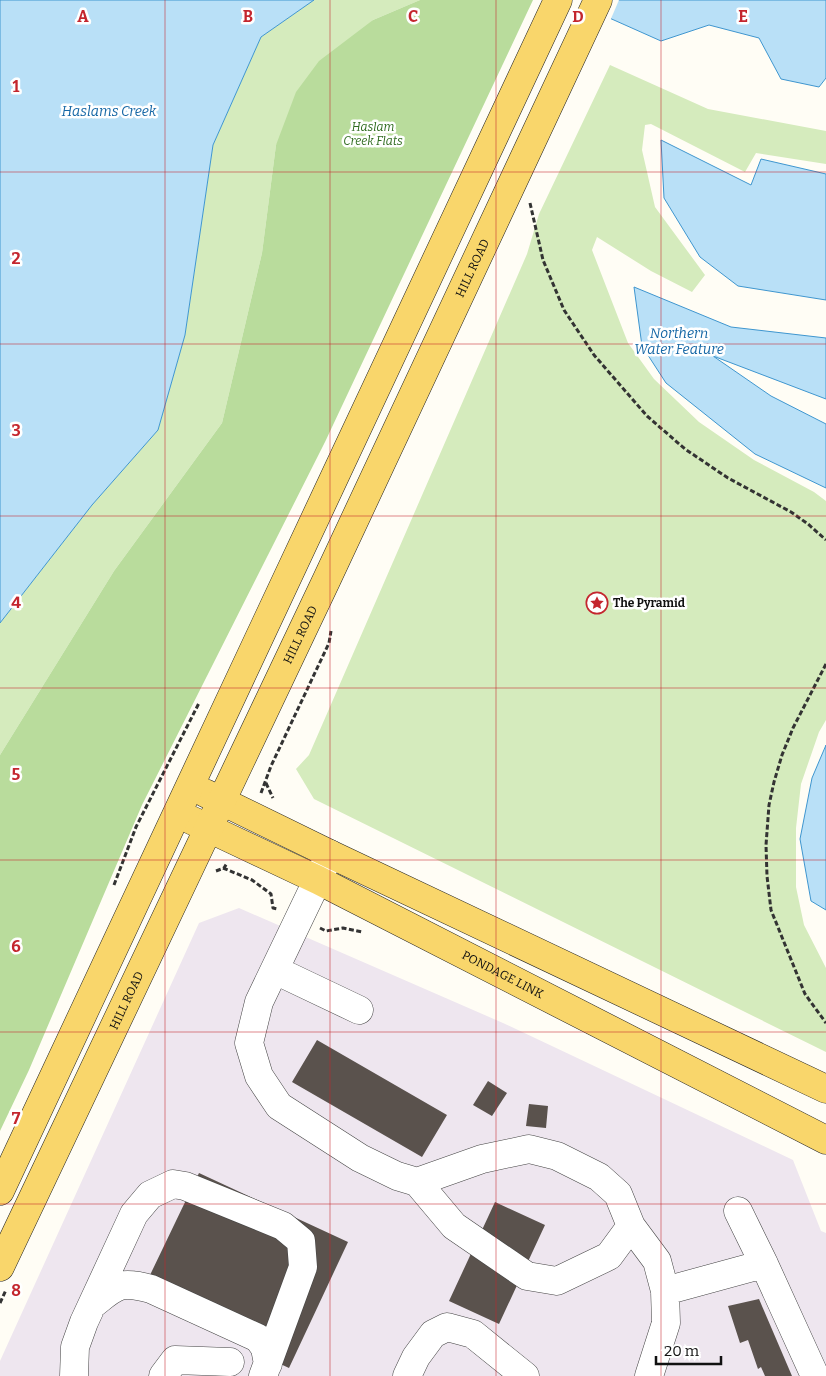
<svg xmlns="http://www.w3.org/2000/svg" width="826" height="1376" font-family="Bitter,serif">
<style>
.industrial{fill:#eee6ef}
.green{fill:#d5ebbd}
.forest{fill:#b9dc9c}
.water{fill:#b9e0f7;stroke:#3f96cf}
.pier{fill:#fffdf5}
.building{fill:#5a524d}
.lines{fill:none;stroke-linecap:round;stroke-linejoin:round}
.minor-casing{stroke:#444;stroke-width:29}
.major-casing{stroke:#222;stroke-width:29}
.path{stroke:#333;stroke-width:3;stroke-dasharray:5 2.5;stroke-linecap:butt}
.minor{stroke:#fff;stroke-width:28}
.major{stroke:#f9d66b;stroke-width:28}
.grid{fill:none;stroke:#c4262e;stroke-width:1;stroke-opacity:0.55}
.labels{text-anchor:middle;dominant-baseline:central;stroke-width:5;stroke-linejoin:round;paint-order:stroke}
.park-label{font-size:12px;font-style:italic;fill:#2f6b1f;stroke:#fff}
.street-label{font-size:12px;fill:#111;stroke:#fff}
.poi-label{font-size:12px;font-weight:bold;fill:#111;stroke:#fff;text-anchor:start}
.water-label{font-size:14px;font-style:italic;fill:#1768a6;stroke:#fff}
.grid-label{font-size:16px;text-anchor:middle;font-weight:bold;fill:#c4262e;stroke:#fff;stroke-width:5;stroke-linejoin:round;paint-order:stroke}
</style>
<rect width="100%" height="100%" fill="#fffdf5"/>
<path class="industrial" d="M239 908 503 1023 793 1160 821 1231 826 1233V1376H0V1361L199 923Z"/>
<path class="green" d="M314 0H420L373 20 276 145 262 253 222 423 114 571 0 755V623L92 505 158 430 185 335 213 145 261 37Z
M610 65 708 109 826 131V164L756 153 745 172 651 124 645 125 642 150 655 207 705 275 692 292 651 271 597 237 592 250 628 343 654 379 699 422 754 460 814 492 826 501V720L819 732 801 784 796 828V887L804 925 826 968V1052L314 799 296 769 309 755 527 254 539 214Z"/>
<path class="forest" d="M420 0H533L325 442 142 805 29 1070 0 1131V755L114 571 222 423 262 253 276 145 296 92 319 61 373 20Z"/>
<path class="water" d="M0 0H314L261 37 213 145 185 335 158 430 92 505 0 623Z
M569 0H826V78L819 87 781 79 759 38 709 25 661 41Z
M661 140 751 185 761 159 826 174V300L738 286 700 257 664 198Z
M634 287 731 327 826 338V399L713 356 771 396 826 424V488L755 454 666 383 642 346Z
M826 745V910L811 901 800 839 812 778Z"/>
<path class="pier" d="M566 0H619L610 21 568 2Z"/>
<path class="building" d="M317 1040 447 1115 422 1157 292 1082Z
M488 1081 507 1093 492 1116 473 1105Z
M529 1104 548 1106 546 1128 526 1126Z
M199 1173 348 1242 289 1368 139 1298Z
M495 1202 545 1225 499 1324 449 1301Z
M759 1299 792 1376H765L761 1367 758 1369 748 1340 740 1343 728 1306Z"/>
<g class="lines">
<g class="minor-casing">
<path id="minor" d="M330 854 259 1002 249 1043 259 1076 279 1106 360 1158 397 1176 417 1182 482 1159 529 1149 557 1156 599 1177 618 1194 631 1226 609 1256 557 1281 527 1276 454 1226 417 1182
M275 970 359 1010
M738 1211 764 1264 815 1376
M631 1226 657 1261 665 1291 666 1323 649 1376
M665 1291 764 1264
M92 1305C116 1286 119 1280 151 1289L258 1338 265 1348 268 1364
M74 1376 75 1347 84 1322 134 1214 150 1195 173 1184 185 1186 283 1226 301 1241 303 1267 263 1376
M163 1376 175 1360 230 1362
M407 1376 416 1357 433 1334 447 1327 473 1334 525 1376"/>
</g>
<g class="major-casing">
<g id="major">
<path d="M205 793 330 854 826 1089"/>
<path id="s1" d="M191 820 318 880 826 1140"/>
<path d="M0 1191 558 0"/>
<path id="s2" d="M0 1267 326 581 598 0"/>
</g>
</g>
<path class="path" d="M530 203 543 260 564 310 594 355 647 416 685 449 728 478 791 512 808 524 826 540
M826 664 793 728 782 755 774 782 769 805 766 845 767 876 771 910 805 994 826 1023
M266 783 273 798
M261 793 271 766 329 643 331 631
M223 868 252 880 271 894 273 908 278 909
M216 871 224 868 227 863
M114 885 136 827 199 703
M320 928 326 931 343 928 362 932
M0 1303 6 1290"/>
<use href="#minor" class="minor"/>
<use href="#major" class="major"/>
</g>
<path class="grid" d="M165 0V1376M330 0V1376M496 0V1376M661 0V1376M0 172H826M0 344H826M0 516H826M0 688H826M0 860H826M0 1032H826M0 1204H826"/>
<defs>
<g id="sight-ring" transform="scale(1.125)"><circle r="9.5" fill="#fff" stroke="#c4262e" stroke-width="1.5"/><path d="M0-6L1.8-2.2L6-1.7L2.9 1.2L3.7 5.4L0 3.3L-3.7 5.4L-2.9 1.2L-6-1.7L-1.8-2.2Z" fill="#c4262e"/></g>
</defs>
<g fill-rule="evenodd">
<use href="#sight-ring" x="597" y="603"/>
</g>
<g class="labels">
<g class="park-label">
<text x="373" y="127">Haslam<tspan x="373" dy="14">Creek Flats</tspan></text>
</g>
<g class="street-label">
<text stroke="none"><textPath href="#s2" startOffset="1105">HILL ROAD</textPath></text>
<text stroke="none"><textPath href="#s2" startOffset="700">HILL ROAD</textPath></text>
<text stroke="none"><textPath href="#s1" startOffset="348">PONDAGE LINK</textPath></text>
<text stroke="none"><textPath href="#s2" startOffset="295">HILL ROAD</textPath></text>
</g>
<g class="poi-label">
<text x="613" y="603">The Pyramid</text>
</g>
<g class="water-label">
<text x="109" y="111">Haslams Creek</text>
<text x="679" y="333">Northern<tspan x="679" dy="16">Water Feature</tspan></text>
</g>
</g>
<g class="grid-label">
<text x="83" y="22">A</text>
<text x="248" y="22">B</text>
<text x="413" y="22">C</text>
<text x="578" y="22">D</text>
<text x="743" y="22">E</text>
<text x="16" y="92">1</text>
<text x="16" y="264">2</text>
<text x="16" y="436">3</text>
<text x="16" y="608">4</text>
<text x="16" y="780">5</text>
<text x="16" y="952">6</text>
<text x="16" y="1124">7</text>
<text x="16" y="1296">8</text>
</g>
<path d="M656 1356v8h65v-8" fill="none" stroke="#111111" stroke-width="2.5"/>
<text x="664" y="1356" font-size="15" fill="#111111" stroke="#ffffff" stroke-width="4" paint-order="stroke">20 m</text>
</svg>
